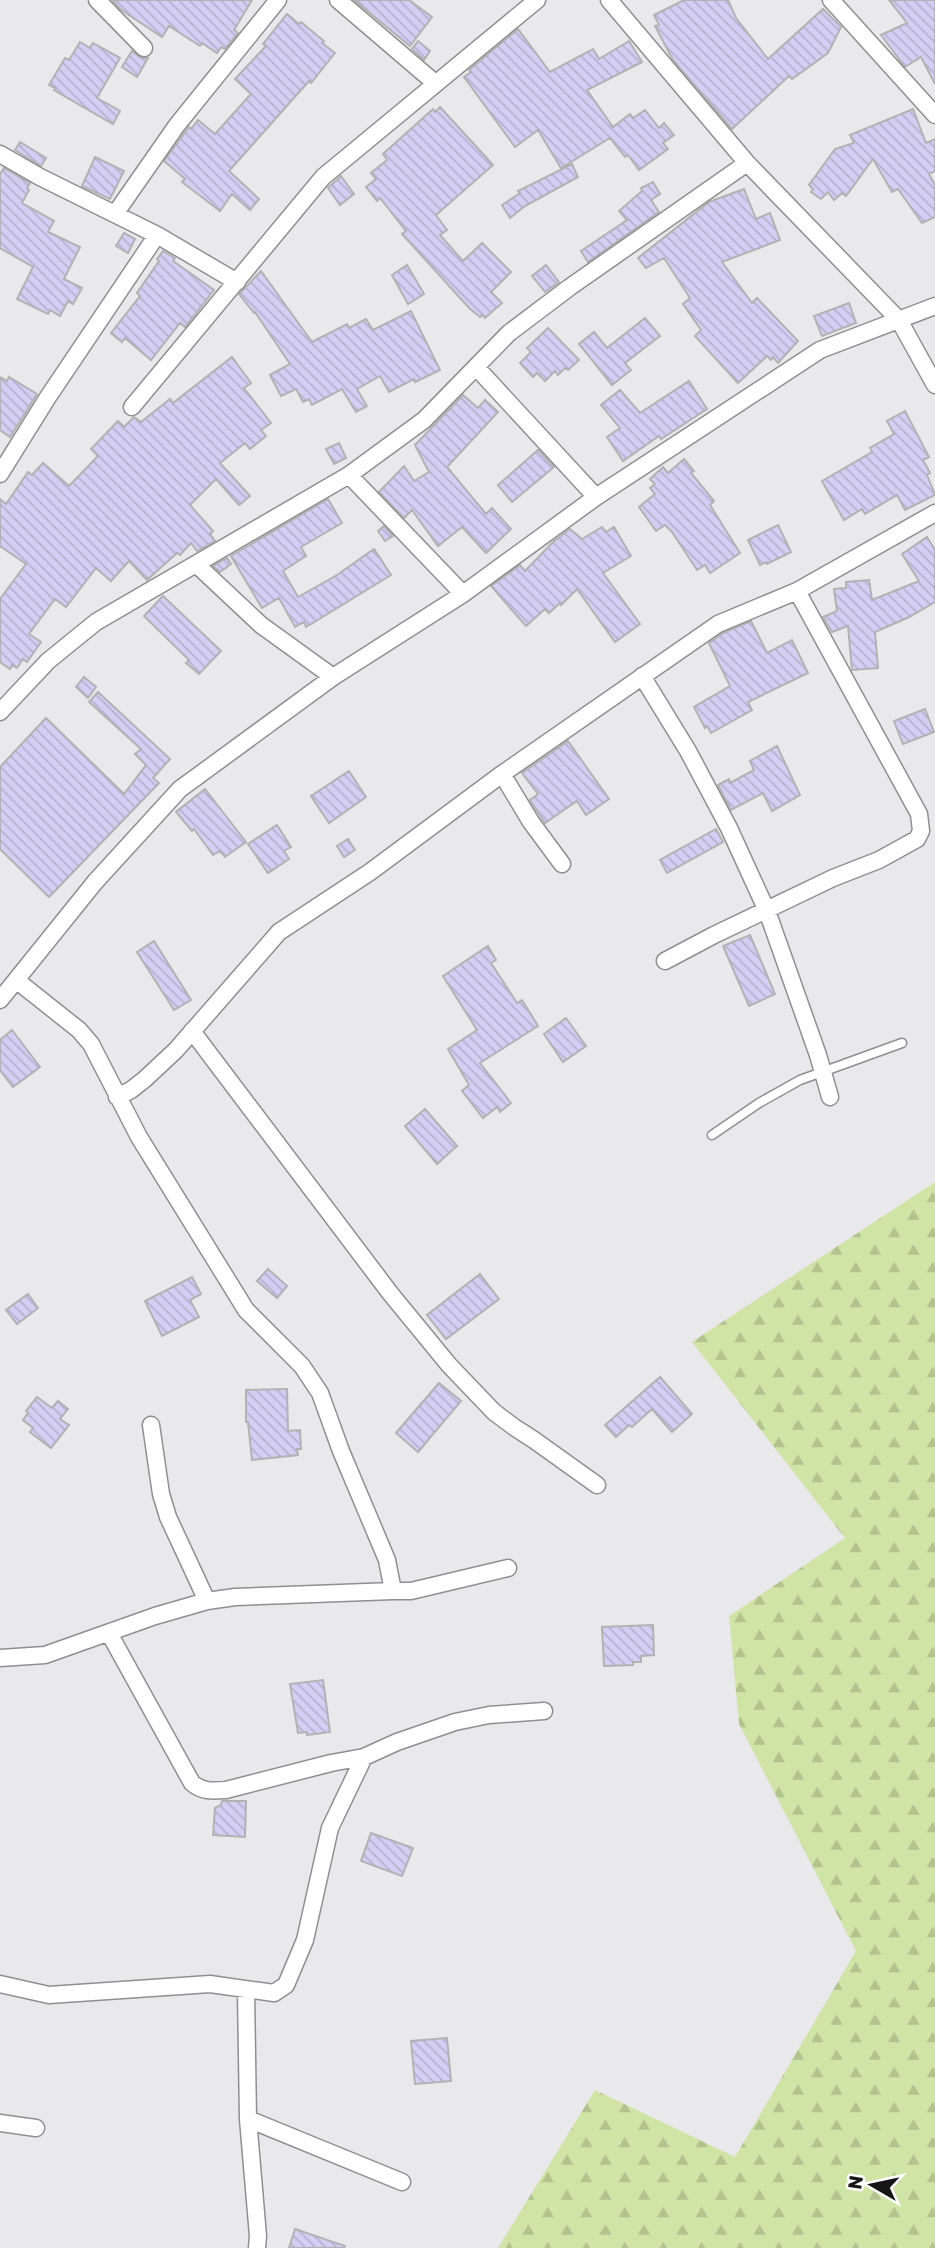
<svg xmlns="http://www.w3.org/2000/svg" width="935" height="2248" font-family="Rubik,sans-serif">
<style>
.forest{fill:url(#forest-firs)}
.building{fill:url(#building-back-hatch);stroke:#b2b2b4;stroke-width:2}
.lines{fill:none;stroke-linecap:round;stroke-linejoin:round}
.lane-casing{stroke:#8f8f90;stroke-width:11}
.street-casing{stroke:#8f8f90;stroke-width:19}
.lane{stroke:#fff;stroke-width:8}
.street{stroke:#fff;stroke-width:16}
</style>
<defs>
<pattern id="forest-firs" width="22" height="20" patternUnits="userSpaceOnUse" patternTransform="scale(1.75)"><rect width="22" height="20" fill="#d0e4a6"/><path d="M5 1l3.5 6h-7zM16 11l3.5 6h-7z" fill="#b2c38e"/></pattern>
<pattern id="building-back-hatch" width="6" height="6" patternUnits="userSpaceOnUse" patternTransform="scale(1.75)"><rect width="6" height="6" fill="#d5cef4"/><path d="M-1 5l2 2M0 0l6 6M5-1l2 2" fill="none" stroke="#b6b0d0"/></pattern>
</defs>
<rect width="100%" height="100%" fill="#e9e9eb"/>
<path class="forest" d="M935 1182V2248H498L595 2090 735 2157 856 1951 739 1724 729 1616 845 1538 692 1342Z"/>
<path class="building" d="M112 0H252L234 30 238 33 225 49 221 47 217 53 202 43 200 46 169 26 162 37 120 9Z
M354 0H409L432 17 410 46Z
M684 0H728L736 18 768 59 823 9 841 27 828 53 792 79 789 76 732 129 673 60 655 26 659 25 654 15Z
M889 0H935V84L921 57 905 67 881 35 907 23Z
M287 14 299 24 301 22 324 41 322 43 335 53 311 83 309 81 229 171 259 199 250 210 232 194 220 211 182 182 185 179 164 161 189 127 191 129 198 120 215 134 251 94 235 79 266 46 263 44Z
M518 29 550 72 593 49 599 59 629 41 642 62 587 90 613 127 630 114 633 118 645 110 659 128 664 123 674 135 663 143 668 149 639 170 628 155 625 157 610 138 561 168 538 130 515 147 464 77 471 72 469 70Z
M418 41 430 51 424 60 412 49Z
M80 42 90 48 93 43 120 58 97 98 120 111 113 124 54 90 55 88 49 85 65 58 69 60Z
M132 51 141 58H148L137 77 122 67Z
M440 107 493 165 436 215 447 230 440 235 463 261 482 243 511 272 491 292 502 303 485 318 482 315 480 317 470 309 402 234 406 231 380 198 377 201 366 187 376 179 371 173 387 160 383 154 433 109 435 112Z
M913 109 926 143 935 139V171L929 174 935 185V217L922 223 898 189 892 192 873 159 846 196 842 193 834 200 828 192 821 199 811 192 813 189 809 185 835 149 854 143 850 135Z
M20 142 46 158 41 166 15 150Z
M95 157 124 171 110 199 82 186Z
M572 164 578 177 525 206 510 218 502 205 520 193 518 191Z
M4 168 30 183 27 188 29 190 22 203 54 221 48 232 80 247 64 279 82 288 73 304 68 301 60 316 50 310 48 314 17 299 33 267 0 248V174Z
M341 176 354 194 340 205 328 188Z
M653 182 660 194 651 200 659 212 588 262 581 251 627 220 619 211 642 191 641 188Z
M744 189 756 219 770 213 780 240 722 262 752 303 757 298 798 341 778 363 773 357 771 360 767 356 738 383 695 336 701 330 683 304 690 298 664 258 646 268 638 258 709 202Z
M124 233 135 239 128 253 116 246Z
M163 251 175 258 173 261 214 290 185 327 180 323 151 360 125 338 122 342 111 333 140 296 137 293 159 261 157 259Z
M407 265 424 294 408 304 392 275Z
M546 265 559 282 545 292 532 276Z
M261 271 312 342 347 324 349 328 366 319 373 330 411 311 440 370 415 382 414 379 389 392 380 376 357 389 367 406 356 412 342 389 312 405 309 399 303 402 296 389 281 396 270 375 290 364 255 312 254 313 239 294Z
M849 303 856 323 822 336 814 316Z
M645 318 660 336 625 363 631 370 612 385 579 344 594 332 607 348Z
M548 328 579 360 568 370 565 368 558 375 555 371 545 381 537 373 533 377 520 363 531 352 527 348Z
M232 357 251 383 244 388 271 423 261 430 266 436 250 449 245 443 220 463 250 496 239 505 216 479 190 505 213 531 210 534 215 541 197 551 191 543 180 555 177 553 147 580 129 561 111 581 96 568 66 607 55 599 29 634 41 642 27 662 23 659 17 668 12 665 10 669 0 662V599L26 564 0 546V499L6 504 28 472 32 475 43 463 69 486 98 456 91 449 118 421 124 427 134 417 141 422 170 399 173 403Z
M0 377 7 381 9 377 37 394 10 437 0 430Z
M689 381 707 409 661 439 659 436 623 461 607 437 620 428 601 405 620 390 640 413Z
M463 395 478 408 485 400 498 412 447 467 486 514 492 508 511 529 486 553 462 527 438 546 412 510 404 518 379 492 404 466 414 481 429 472 415 445Z
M905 411 929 457 923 460 930 473 927 475 935 495 905 510 897 495 865 514 862 509 844 520 822 481 872 452 870 448 894 434 887 421Z
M339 443 346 458 334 464 326 449Z
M538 450 554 467 512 502 498 485Z
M684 459 694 471 691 473 714 501 710 505 740 553 710 573 705 565 697 570 672 532 665 525 656 531 639 507 655 494 650 488 655 484 650 479 663 467 668 473Z
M328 499 342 523 301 547 306 556 283 571 298 597 337 575 374 549 391 575 306 627 304 622 295 627 279 598 262 608 231 556Z
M778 525 791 552 767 564 766 562 760 565 748 540Z
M384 526 393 536 385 541 378 531Z
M602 527 606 532 614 527 631 556 603 573 640 624 615 642 577 589 561 605 560 603 549 613 545 609 526 626 491 586 520 565 525 571 553 542 570 529 582 539Z
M927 537 935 550V602L909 617 875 632 878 668 852 670 848 626 832 632 823 617 837 611 834 589 846 588V582L869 580 872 600 919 581 902 554Z
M227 558 231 564 220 572 213 566Z
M163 596 221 651 199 674 186 663 189 660 144 616Z
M751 621 767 653 792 640 808 673 748 702 752 710 711 733 707 726 705 728 694 707 730 686 709 643 723 633Z
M84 677 96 687 88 698 76 687Z
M98 692 170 759 153 778 159 783 49 897 0 849V767L46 718 124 794 146 765 135 754 141 749 89 702Z
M925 709 934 732 903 744 894 721Z
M568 741 609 799 586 815 577 801 545 823 530 800 538 794 522 773Z
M777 746 800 795 772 811 763 793 731 810 718 785 729 779 730 783 754 770 750 761Z
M349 771 366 797 329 823 311 796Z
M205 789 246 842 225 857 220 851 213 855 194 829 192 831 176 812Z
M277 825 291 847 284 851 289 859 268 873 248 844Z
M716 829 723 842 667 873 660 860Z
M348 839 355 850 344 857 337 846Z
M750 935 775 994 749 1006 723 946Z
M154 941 191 1000 174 1010 137 952Z
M488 946 496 960 491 963 506 986 517 1003 522 1000 538 1026 480 1063 511 1103 500 1112 497 1107 483 1118 462 1091 469 1085 448 1049 477 1030 443 976Z
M566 1018 586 1046 563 1062 544 1034Z
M12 1030 40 1067 13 1087 0 1070V1040Z
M425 1109 457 1146 437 1164 405 1126Z
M268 1269 287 1286 277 1298 257 1281Z
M480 1274 499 1299 446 1339 427 1315Z
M192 1277 201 1294 190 1300 199 1317 162 1336 145 1301Z
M28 1294 38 1308 17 1324 6 1310Z
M660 1377 692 1414 672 1432 652 1409 632 1427 629 1425 616 1437 605 1425Z
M439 1383 461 1401 418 1452 396 1433Z
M287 1389 288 1431 300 1430 301 1449H297L298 1455 252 1460 248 1422H246V1390Z
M37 1397 52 1408 58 1401 68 1409 60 1419 69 1425 51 1448 30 1432 33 1428 23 1420 28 1413 26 1411Z
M653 1625 654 1655 641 1656V1662H633V1665L604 1666 602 1627Z
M323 1680 330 1732 307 1735V1732L298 1733 290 1684Z
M222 1801H246L245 1837 213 1835 215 1808 221 1805Z
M371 1833 413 1848 402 1876 361 1861Z
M447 2038 451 2081 415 2084 411 2041Z
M295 2229 345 2246 344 2248H289Z"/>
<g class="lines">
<g class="lane-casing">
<path id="lane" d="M712 1135 759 1103 800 1080 902 1043"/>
</g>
<g class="street-casing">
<path id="street" d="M97 0 144 48
M338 0 435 83
M609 0 747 163 899 320 935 385
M831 0 935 115
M0 154 40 177 157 235 237 282
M115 214 177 125 278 0
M476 367 596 497
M132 407 323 177 537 0
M0 474 48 397 157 235
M349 475 463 594
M197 565 261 625 333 677
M642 676 688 751 729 828 767 911 818 1055 830 1097
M0 712 48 661 96 622 349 475 424 420 509 333 570 287 747 163
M502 774 531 822 562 864
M665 961 714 935 833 878 879 860 917 839 921 831 919 814 797 591
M0 1000 95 882 180 789 333 677 463 594 596 497 820 350 935 306
M192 1031 390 1293 449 1365 494 1412 514 1427 534 1440 597 1485
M117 1097 131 1090 145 1079 176 1050 279 932 370 872 502 774 718 624 797 591 935 513
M151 1425 161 1494 168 1517 207 1601
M393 1591H411L508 1568
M109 1633 192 1783C203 1792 212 1791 226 1790L331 1763 364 1757
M0 1658 45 1655 155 1616 207 1601 235 1597 393 1591 387 1560 341 1451 320 1393 302 1366 246 1310 139 1137 91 1044 79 1030 16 980
M0 1984 49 1995 210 1984 274 1993 286 1985 305 1940 330 1828 364 1757 397 1742 455 1722 489 1715 544 1711
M246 1991 248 2119 258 2236 257 2248
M248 2119 402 2182
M0 2123 36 2128"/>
</g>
<use href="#lane" class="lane"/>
<use href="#street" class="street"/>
</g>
<g transform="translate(872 2185) rotate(279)" stroke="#ffffff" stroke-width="5" paint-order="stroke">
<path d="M0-5L12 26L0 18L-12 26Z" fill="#161616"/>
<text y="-10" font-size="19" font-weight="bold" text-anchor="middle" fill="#161616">N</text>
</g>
</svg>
